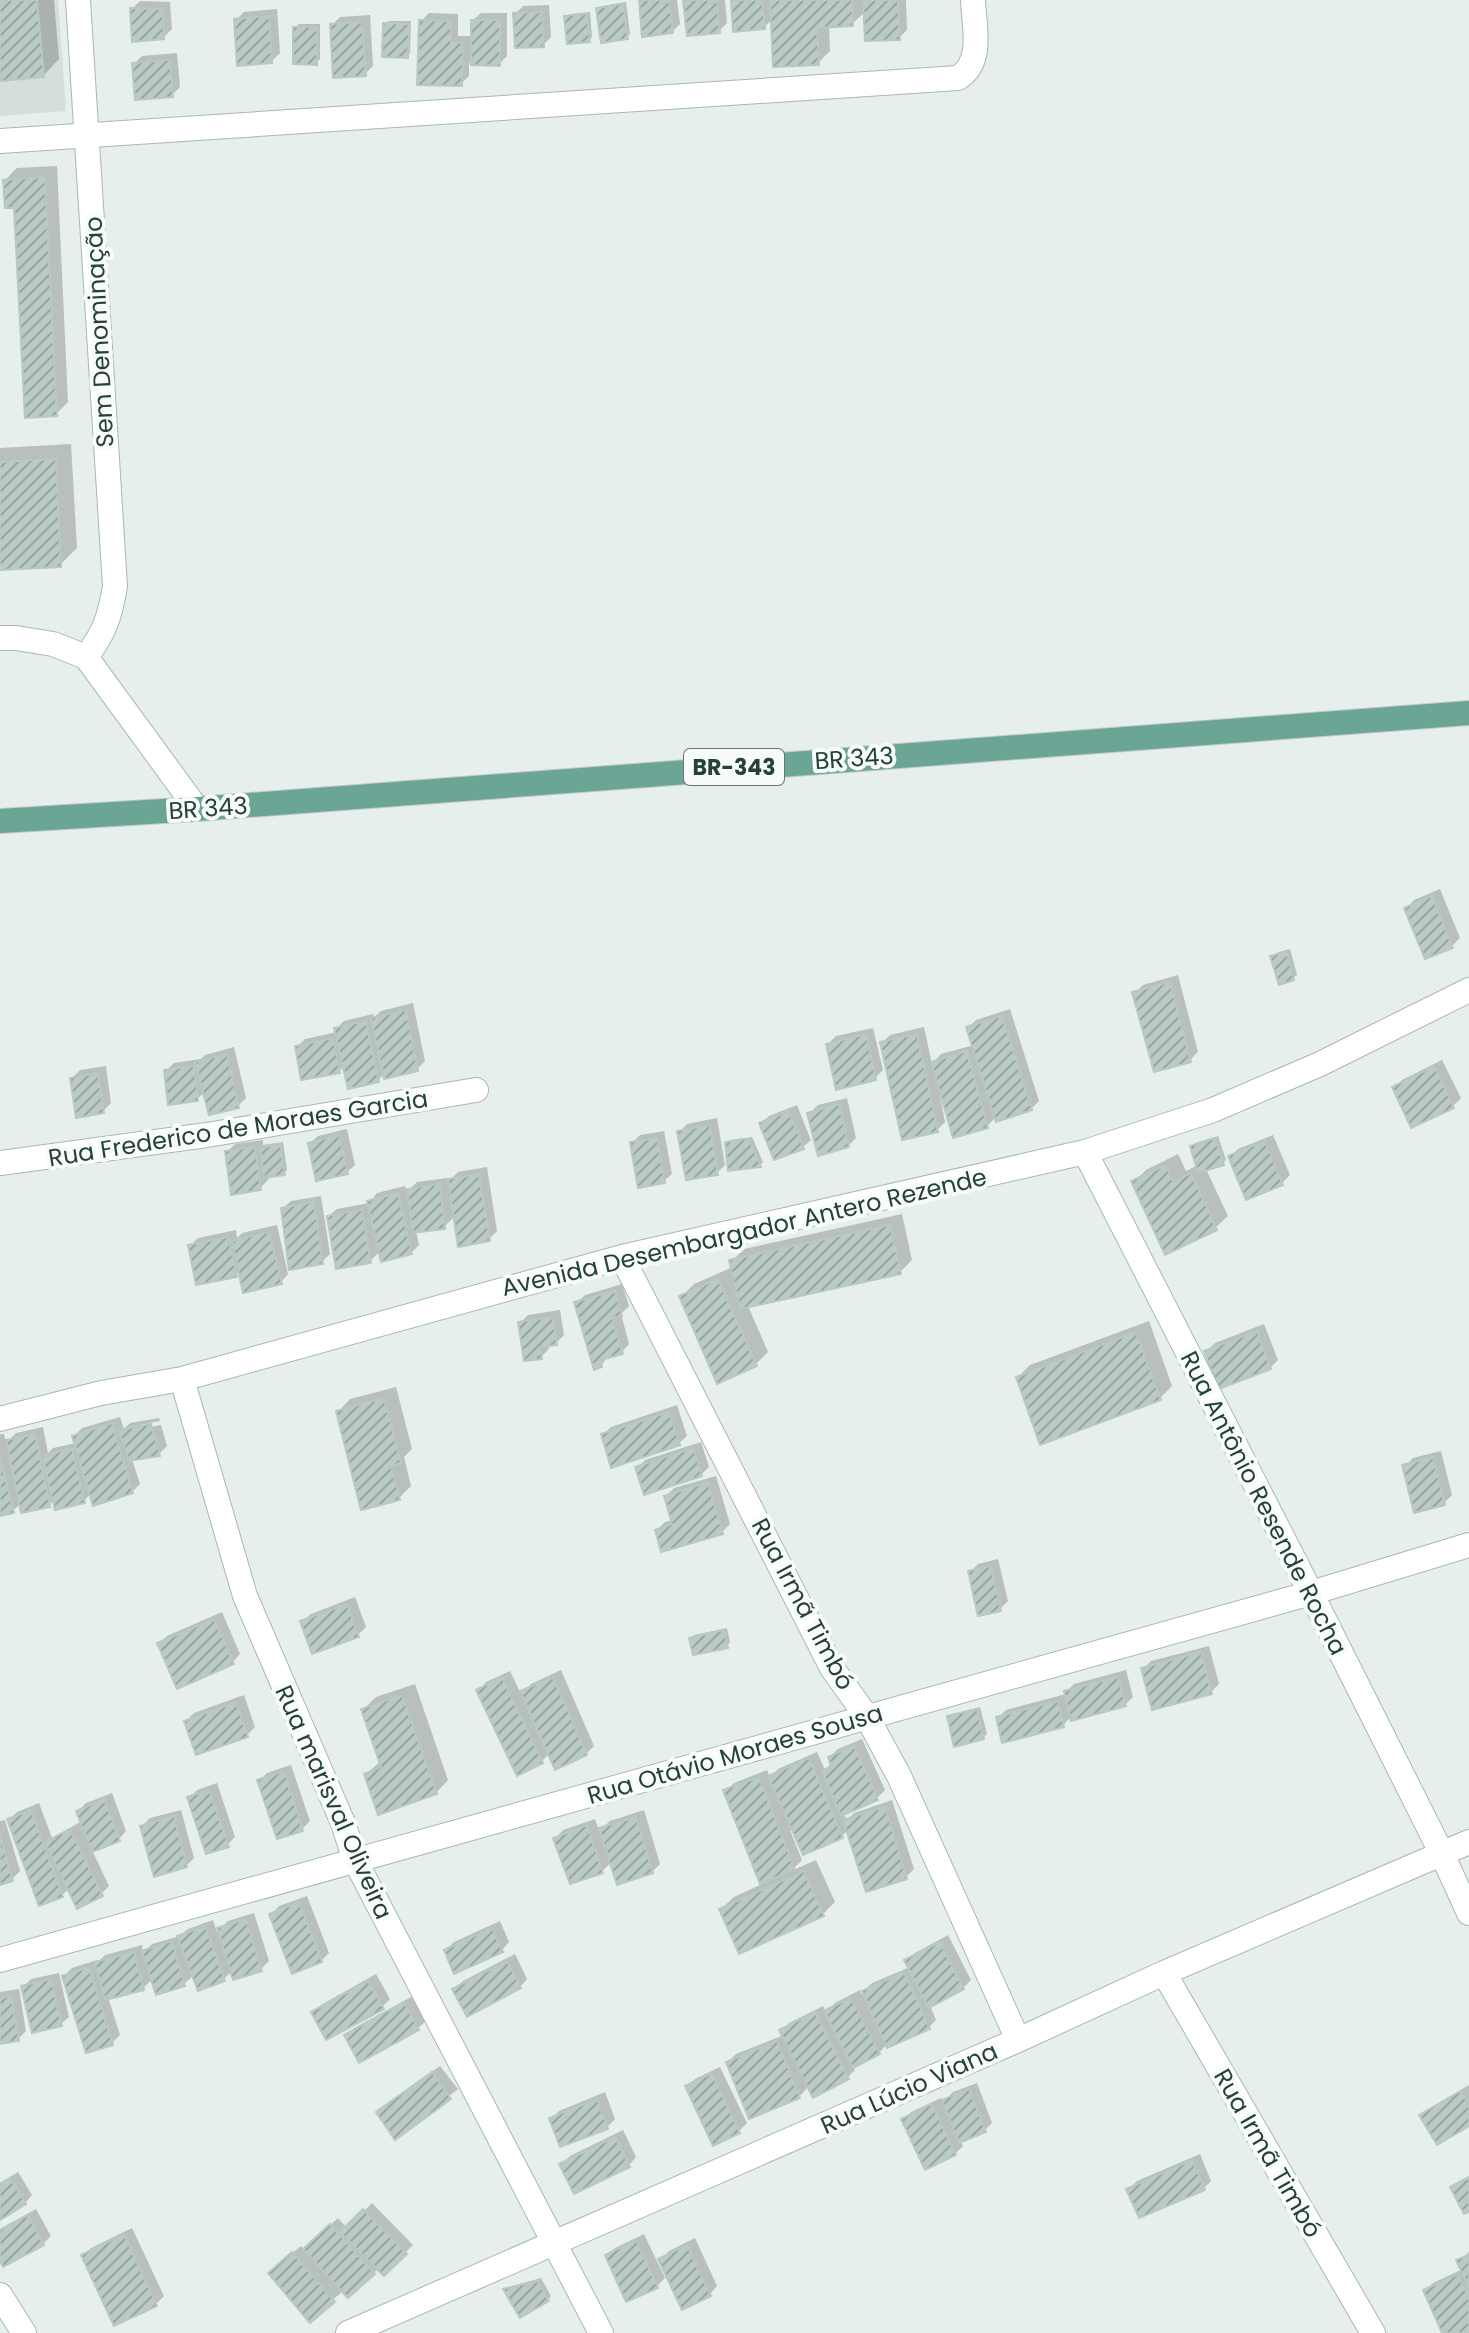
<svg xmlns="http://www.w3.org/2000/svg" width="1469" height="2333" font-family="Poppins,sans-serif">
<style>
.built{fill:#d4dfda}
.shadow{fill:#0003}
.building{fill:url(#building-hatch);stroke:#b8c9c2;stroke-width:2}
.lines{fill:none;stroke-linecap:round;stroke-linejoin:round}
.minor-casing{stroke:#a8b8b2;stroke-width:26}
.major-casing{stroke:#c2cac8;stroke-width:26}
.minor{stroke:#fff;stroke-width:24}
.major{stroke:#6aa596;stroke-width:24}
.labels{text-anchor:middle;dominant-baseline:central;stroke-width:8;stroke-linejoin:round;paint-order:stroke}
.shield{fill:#f7fbf9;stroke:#637a73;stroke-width:2}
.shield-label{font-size:22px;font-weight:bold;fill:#24423a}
.street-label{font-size:24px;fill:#24423a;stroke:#f7fbf9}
</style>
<defs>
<pattern id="building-hatch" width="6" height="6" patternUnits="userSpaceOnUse" patternTransform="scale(2)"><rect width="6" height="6" fill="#bbcac4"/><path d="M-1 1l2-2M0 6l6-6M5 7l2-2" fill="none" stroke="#98a6a0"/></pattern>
</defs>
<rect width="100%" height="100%" fill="#e6efeb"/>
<path class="built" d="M0 0H58L66 111 0 116Z"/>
<path class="shadow" d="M0 0H54L59 59 43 76 0 79Z
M641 0H677L680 24 672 32Z
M685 0H725L727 23 719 31Z
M733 0H906L907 30 899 38 866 11 852 24 829 25 830 51 818 63 773 19 764 27Z
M140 1 170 2 172 29 164 37 132 9Z
M626 2 630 34 627 37 598 9 602 6Z
M549 5 551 37 543 45 515 14 523 6Z
M277 9 280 53 272 61 236 20 244 12Z
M590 12 592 37 589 40 566 17 570 14Z
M429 13 458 14V36H473V20L481 13H507V56L499 64 469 63V76L461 84 421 21Z
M370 15 373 66 365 74 332 25 340 17Z
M389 21H411L410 53 407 56 385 24Z
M299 24H320V59L316 63 295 28Z
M177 53 180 87 172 95 134 64 142 56Z
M57 166 68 402 56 414 16 206 5 180 17 168Z
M71 444 77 548 60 565 0 568V448Z
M1440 889 1460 938 1452 946 1407 908 1414 900Z
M1290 949 1297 975 1293 978 1273 957 1276 953Z
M1178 975 1198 1052 1190 1060 1135 993 1143 985Z
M413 1003 425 1061 417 1069 385 1073 378 1080 345 1066 339 1071 297 1047 305 1039 337 1032 336 1029 344 1021 373 1014 374 1017 381 1011Z
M1010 1009 1039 1101 1031 1109 997 1116 987 1126 943 1096H940L945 1122 937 1130 882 1043 890 1035 924 1027 932 1064 941 1054 974 1045 968 1028 976 1020Z
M873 1028 883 1070 875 1078 828 1044 836 1036Z
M234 1047 246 1098 238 1106 205 1092 197 1099 166 1071 174 1063 201 1059 205 1055Z
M1442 1060 1461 1098 1453 1106 1394 1088 1402 1080Z
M106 1066 111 1103 103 1111 72 1078 80 1070Z
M847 1098 856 1138 848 1146 810 1113 818 1105Z
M797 1105 811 1140 803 1147 761 1123 769 1116Z
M717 1118 725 1165 717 1173 680 1132 687 1124Z
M347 1129 355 1165 347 1172 310 1143 318 1136Z
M664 1131 672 1174 664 1181 632 1143 640 1135Z
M1273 1135 1290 1175 1282 1183 1230 1157 1238 1149Z
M1218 1136 1226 1160 1223 1163 1206 1169 1228 1216 1215 1228 1134 1182 1146 1170 1178 1154 1186 1171 1198 1165 1192 1147 1195 1143Z
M752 1137 763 1162 760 1165 727 1143 730 1140Z
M263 1140V1145L283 1142 287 1170 284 1173 268 1176V1180L260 1188 227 1152 235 1144Z
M487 1167 497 1231 489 1239 455 1216 444 1227 416 1231 419 1245 411 1253 380 1251 370 1261 329 1216 337 1209 369 1203 377 1193 405 1186 407 1192 417 1182 447 1178 448 1182 458 1172Z
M321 1196 330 1254 322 1262 283 1208 291 1201Z
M902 1214 912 1260 900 1272 748 1306 768 1352 756 1364 681 1297 694 1284 733 1267 732 1261 744 1249Z
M277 1225 288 1274 281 1282 240 1270 236 1275 190 1246 198 1238 236 1230 237 1238 242 1233Z
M622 1284 629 1306 621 1314 629 1344 622 1352 608 1356 601 1366 577 1303 585 1295Z
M560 1310 564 1335 556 1343 548 1344 549 1349 541 1357 520 1323 528 1315Z
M1149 1321 1172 1386 1160 1398 1018 1377 1030 1365Z
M1264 1324 1278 1360 1270 1368 1207 1351 1215 1343Z
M396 1387 412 1449 404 1457 411 1486 399 1498 338 1412 350 1399Z
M677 1405 687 1436 679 1443 603 1435 611 1427Z
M120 1417 124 1429 130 1423 159 1418 160 1421 129 1427V1431L161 1425 167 1446 159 1454 132 1459 140 1484 132 1492 91 1493 84 1501 55 1499 49 1505 21 1503 13 1511 0 1514V1434H4L6 1443 16 1433 43 1427 48 1453 53 1448 76 1443 74 1436 82 1428Z
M701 1442 709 1467 701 1475 638 1467 645 1460Z
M1441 1451 1452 1495 1444 1503 1405 1466 1413 1458Z
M716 1476 730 1524 722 1532 657 1530 665 1522 673 1520 666 1496 674 1488Z
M998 1559 1008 1601 1000 1609 970 1572 978 1564Z
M355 1597 366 1627 358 1635 303 1621 311 1614Z
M222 1612 240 1654 233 1662 159 1644 167 1636Z
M727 1628 730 1642 727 1646 691 1638 694 1635Z
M1209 1646 1219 1684 1211 1692 1143 1669 1151 1661Z
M561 1670 594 1746 586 1754 550 1753 542 1761 479 1690 486 1682 510 1671 521 1694 531 1684Z
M1126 1670 1133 1697 1125 1705 1072 1716 1063 1725 998 1718 1006 1710 1066 1694V1692L1074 1684Z
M415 1684 448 1780 436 1793 366 1774 381 1761 363 1710 376 1697Z
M244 1695 255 1727 247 1735 186 1721 194 1713Z
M980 1707 987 1734 983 1737 949 1717 953 1714Z
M862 1739 885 1790 877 1798 843 1813 847 1820 854 1813 892 1800 914 1869 906 1877 848 1830 842 1836 804 1853 793 1829 790 1830 802 1860 791 1871 816 1860 835 1902 823 1914 721 1909 734 1897 762 1884 726 1791 734 1783 767 1770 770 1778 778 1769 817 1752 825 1770 832 1763 830 1757 838 1749Z
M291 1765 310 1821 302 1829 259 1781 267 1773Z
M217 1783 235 1837 227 1845 190 1798 197 1790Z
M112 1793 126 1831 119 1839 92 1850 109 1886 101 1894 70 1888 62 1895 9 1820 17 1812 39 1803 52 1838 82 1821 78 1811 86 1803Z
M181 1810 194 1858 186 1866 142 1826 150 1818Z
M644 1810 660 1864 652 1872 612 1862 602 1871 571 1882 556 1838 563 1830 595 1819 599 1831 610 1821Z
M5 1820 20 1871 12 1879 0 1883V1821Z
M307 1896 329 1953 321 1961 272 1914 279 1906Z
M254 1913 269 1961 261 1969 232 1971 224 1979 194 1975 184 1984 153 1979 143 1988 108 1997 120 2035 112 2043 64 1976 72 1968 97 1960 98 1962 105 1955 142 1945 143 1953 152 1944 180 1936 188 1929 213 1920 217 1932 228 1921Z
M500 1921 509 1942 502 1950H446L454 1942Z
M948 1935 971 1980 963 1988 930 2005 936 2020 928 2028 887 2044 879 2053 853 2066 855 2070 847 2078 809 2086 799 2097 728 2062 736 2054 784 2035 781 2031 789 2023 823 2006 826 2012 835 2003 860 1990 861 1994 872 1983 910 1967 907 1961 915 1953Z
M515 1954 527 1979 520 1987 455 1989 463 1981Z
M59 1973 69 2017 61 2024 23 1987 31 1979Z
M376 1974 390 1999 382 2007 313 2013 321 2005Z
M19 1989 26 2031 18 2039 0 2042V1992Z
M413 1996 426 2021 418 2028 347 2035 354 2028Z
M440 2066 458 2089 396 2137 386 2105Z
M720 2067 747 2123 739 2131 687 2087 695 2079Z
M977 2083 992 2123 984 2131 960 2140 963 2146 955 2154 903 2120 911 2112 941 2098 943 2102 953 2092Z
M1469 2085V2124L1422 2116 1430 2108Z
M605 2092 615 2119 607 2127 551 2119 559 2111Z
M623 2130 636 2157 629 2165 562 2164 570 2156Z
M1200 2154 1211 2181 1204 2188 1129 2189 1137 2181Z
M18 2172 32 2195 25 2203 0 2218V2183Z
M372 2203 413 2245 384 2273 379 2268 348 2296 344 2290 310 2320 278 2265 301 2246 304 2250 338 2218 347 2228Z
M36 2209 51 2236 43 2244 0 2257V2229Z
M132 2228 164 2296 156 2304 115 2323 83 2255 91 2248Z
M644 2234 665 2278 657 2286 607 2256 615 2248Z
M695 2238 717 2286 710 2294 661 2259 669 2251Z
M1469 2252V2333H1444L1425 2291 1433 2283 1463 2269 1459 2261Z
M541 2278 551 2296 548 2299 505 2290 509 2287Z"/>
<path class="building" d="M0 0H37L44 77 0 81Z
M639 0H669L673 33 642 37Z
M683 0H717L720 33 687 36Z
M731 0H762L765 29 733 32Z
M770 0H852L853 26 817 28 819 65 773 67Z
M863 0H898L900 40 865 41Z
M623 4 628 39 601 43 596 8Z
M130 8 163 9 164 39 132 42Z
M542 12 544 47 515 48 513 13Z
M587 14 590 42 567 44 564 16Z
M269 16 272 63 237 66 234 19Z
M419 20 451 21V43H463L462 86 417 85Z
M471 20H500V66L471 65Z
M362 22 366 76 333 78 330 24Z
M383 23 409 24 408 58 382 57Z
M293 27H317V65L293 64Z
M170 60 173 97 135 100 132 63Z
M45 177 57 416 25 418 14 208H5L3 180Z
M56 459 61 567 0 570V462Z
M1432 896 1453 948 1425 959 1404 908Z
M1287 952 1294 980 1279 985 1270 956Z
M1170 982 1191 1062 1154 1072 1132 992Z
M406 1010 418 1071 384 1079 371 1018Z
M1002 1016 1032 1110 996 1122 966 1027Z
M366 1021 379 1082 348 1089 334 1028Z
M866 1034 876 1080 836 1090 826 1044Z
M917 1034 938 1132 902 1140 880 1042Z
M333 1038 340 1073 301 1080 295 1046Z
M967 1051 988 1128 953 1138 931 1062Z
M227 1054 239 1108 209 1115 195 1062Z
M194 1066 198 1101 168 1105 164 1070Z
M1434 1066 1454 1108 1411 1128 1392 1087Z
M98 1073 104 1113 76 1118 70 1078Z
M839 1104 849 1147 818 1156 807 1113Z
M789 1111 804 1149 774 1160 759 1123Z
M710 1125 718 1175 686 1180 677 1131Z
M339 1135 348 1174 316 1181 308 1143Z
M657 1138 665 1183 638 1188 630 1142Z
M1215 1138 1224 1165 1198 1173 1190 1146Z
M749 1139 761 1167 728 1171 725 1142Z
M1265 1141 1283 1185 1246 1200 1228 1156Z
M280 1144 285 1175 264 1178 260 1148Z
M255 1147 261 1190 231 1195 225 1151Z
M1166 1165 1173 1182 1191 1173 1217 1230 1165 1255 1131 1181Z
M479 1174 490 1241 458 1247 448 1179Z
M440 1184 445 1229 413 1233 407 1189Z
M398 1193 412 1254 381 1262 367 1201Z
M314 1202 323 1264 289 1270 281 1208Z
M362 1210 371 1263 336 1269 327 1216Z
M890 1225 901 1274 740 1309 729 1260Z
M269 1232 282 1284 243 1293 232 1241Z
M228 1237 237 1277 196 1285 188 1245Z
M718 1279 757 1366 717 1384 679 1296Z
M615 1291 622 1316 612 1318 623 1354 600 1360 602 1367 594 1370 574 1302Z
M553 1317 557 1345 540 1347 542 1359 524 1361 518 1322Z
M1257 1331 1271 1369 1219 1389 1204 1351Z
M1136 1332 1161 1400 1040 1445 1016 1377Z
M384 1398 401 1463 391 1466 400 1500 361 1510 336 1411Z
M669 1412 680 1445 611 1468 601 1434Z
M112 1423 133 1493 93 1506 72 1436Z
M151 1424 160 1456 129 1461 119 1430Z
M35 1434 50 1507 21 1513 6 1440Z
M72 1448 85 1503 55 1510 42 1456Z
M693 1448 702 1476 644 1495 635 1467Z
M0 1457 14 1513 0 1516Z
M1433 1457 1445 1505 1414 1513 1402 1465Z
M708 1482 723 1534 661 1552 655 1530 672 1524 664 1496Z
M991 1566 1001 1611 978 1616 968 1571Z
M347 1604 359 1637 312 1654 300 1621Z
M214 1619 234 1664 177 1689 157 1643Z
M724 1630 728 1648 693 1655 689 1638Z
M1201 1652 1212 1694 1152 1710 1141 1668Z
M502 1677 543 1763 517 1776 476 1690Z
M553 1677 587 1755 555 1770 520 1691Z
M1118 1677 1126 1706 1071 1721 1064 1691Z
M402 1695 437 1794 378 1815 364 1774 381 1767 361 1709Z
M1058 1701 1064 1727 1002 1743 996 1717Z
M236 1702 248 1737 196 1755 184 1721Z
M977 1709 984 1739 954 1747 947 1716Z
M854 1745 878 1800 841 1816 822 1771 831 1766 828 1757Z
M809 1758 843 1838 803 1855 768 1776Z
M284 1771 303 1831 277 1839 257 1780Z
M759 1777 795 1870 760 1884 723 1790Z
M209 1790 229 1847 206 1854 187 1797Z
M104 1799 120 1841 92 1852 76 1811Z
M885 1807 907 1879 866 1892 843 1820Z
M31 1810 63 1897 39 1906 7 1819Z
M174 1816 187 1867 154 1877 140 1826Z
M636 1817 653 1873 617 1885 599 1828Z
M587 1825 603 1873 570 1884 553 1838Z
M70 1829 103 1896 77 1909 45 1842Z
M0 1835 13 1881 0 1885Z
M804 1871 824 1916 739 1954 719 1909Z
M299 1902 322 1962 292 1974 269 1914Z
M246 1919 262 1971 233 1980 217 1928Z
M205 1926 225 1981 198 1991 177 1936Z
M492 1928 503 1952 454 1974 444 1950Z
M172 1941 185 1986 156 1995 142 1951Z
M940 1942 964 1989 929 2008 904 1960Z
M134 1952 144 1990 105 2000 95 1962Z
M507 1961 521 1988 467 2017 452 1989Z
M89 1967 113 2045 86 2053 62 1976Z
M904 1972 930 2029 887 2048 862 1991Z
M51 1979 62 2026 32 2033 21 1986Z
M368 1981 384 2009 326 2040 311 2012Z
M11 1996 19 2041 0 2044V1998Z
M851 1997 880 2054 853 2068 824 2011Z
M404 2002 419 2030 359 2063 344 2035Z
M815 2012 849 2079 813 2098 779 2030Z
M777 2041 800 2098 749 2119 726 2062Z
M432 2072 451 2099 395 2140 376 2112Z
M712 2073 740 2133 713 2146 685 2086Z
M969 2089 986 2132 959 2143 942 2100Z
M1461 2091 1469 2105V2126L1437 2145 1419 2115Z
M597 2099 608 2129 560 2147 549 2118Z
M932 2104 956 2155 925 2170 901 2119Z
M615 2137 630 2167 574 2194 559 2164Z
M1192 2160 1205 2190 1139 2218 1126 2189Z
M1469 2177V2212L1464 2214 1450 2187Z
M10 2178 26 2204 0 2220V2184Z
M363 2209 407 2254 384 2276 340 2232Z
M28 2215 44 2245 3 2267 0 2261V2230Z
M330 2224 375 2274 348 2298 303 2249Z
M124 2234 157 2306 114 2326 81 2255Z
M636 2240 658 2288 626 2302 605 2255Z
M687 2245 711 2296 682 2310 658 2259Z
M292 2252 335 2302 310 2323 268 2273Z
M1469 2255V2288L1456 2260Z
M1458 2274 1469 2298V2333H1442L1423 2290Z
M537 2281 549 2301 520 2318 503 2289Z"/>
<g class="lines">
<g class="minor-casing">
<path id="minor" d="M78 0 115 586C110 616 105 632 86 657
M0 141 958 78C984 62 974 27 973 0
M0 638H16L53 644 86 657 197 809
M1085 1152 1311 1593 1442 1854 1469 1913
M0 1163 207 1135 476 1090
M622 1257 832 1668 867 1717 899 1776 1018 2040
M182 1379 245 1596 343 1823 355 1860 601 2333
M0 1419 101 1393 182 1379 622 1257 1085 1152 1213 1110 1320 1064 1469 990
M0 1960 1311 1593 1469 1545
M1164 1973 1373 2333
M0 2295 24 2333
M348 2333 1018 2040 1164 1973 1469 1842"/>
</g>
<g class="major-casing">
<path id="major" d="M0 821 197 809 1469 713"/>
</g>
<use href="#minor" class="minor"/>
<use href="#major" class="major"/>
</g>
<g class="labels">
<rect class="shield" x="684" y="749" width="100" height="36" rx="6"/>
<g class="shield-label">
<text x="734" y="767">BR-343</text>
</g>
<g class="street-label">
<text transform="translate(99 332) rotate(-93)">Sem Denominação</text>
<text transform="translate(854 758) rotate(-4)">BR 343</text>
<text transform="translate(208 808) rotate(-4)">BR 343</text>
<text transform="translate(238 1128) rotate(-9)">Rua Frederico de Moraes Garcia</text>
<text transform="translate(744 1232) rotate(-13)">Avenida Desembargador Antero Rezende</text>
<text transform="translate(1264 1503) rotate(63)">Rua Antônio Resende Rocha</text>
<text transform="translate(803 1604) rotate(62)">Rua Irmã Timbó</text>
<text transform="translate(735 1754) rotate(-16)">Rua Otávio Moraes Sousa</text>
<text transform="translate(334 1802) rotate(66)">Rua marisval Oliveira</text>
<text transform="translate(909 2088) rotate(-24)">Rua Lúcio Viana</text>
<text transform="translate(1268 2153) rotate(60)">Rua Irmã Timbó</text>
</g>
</g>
</svg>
